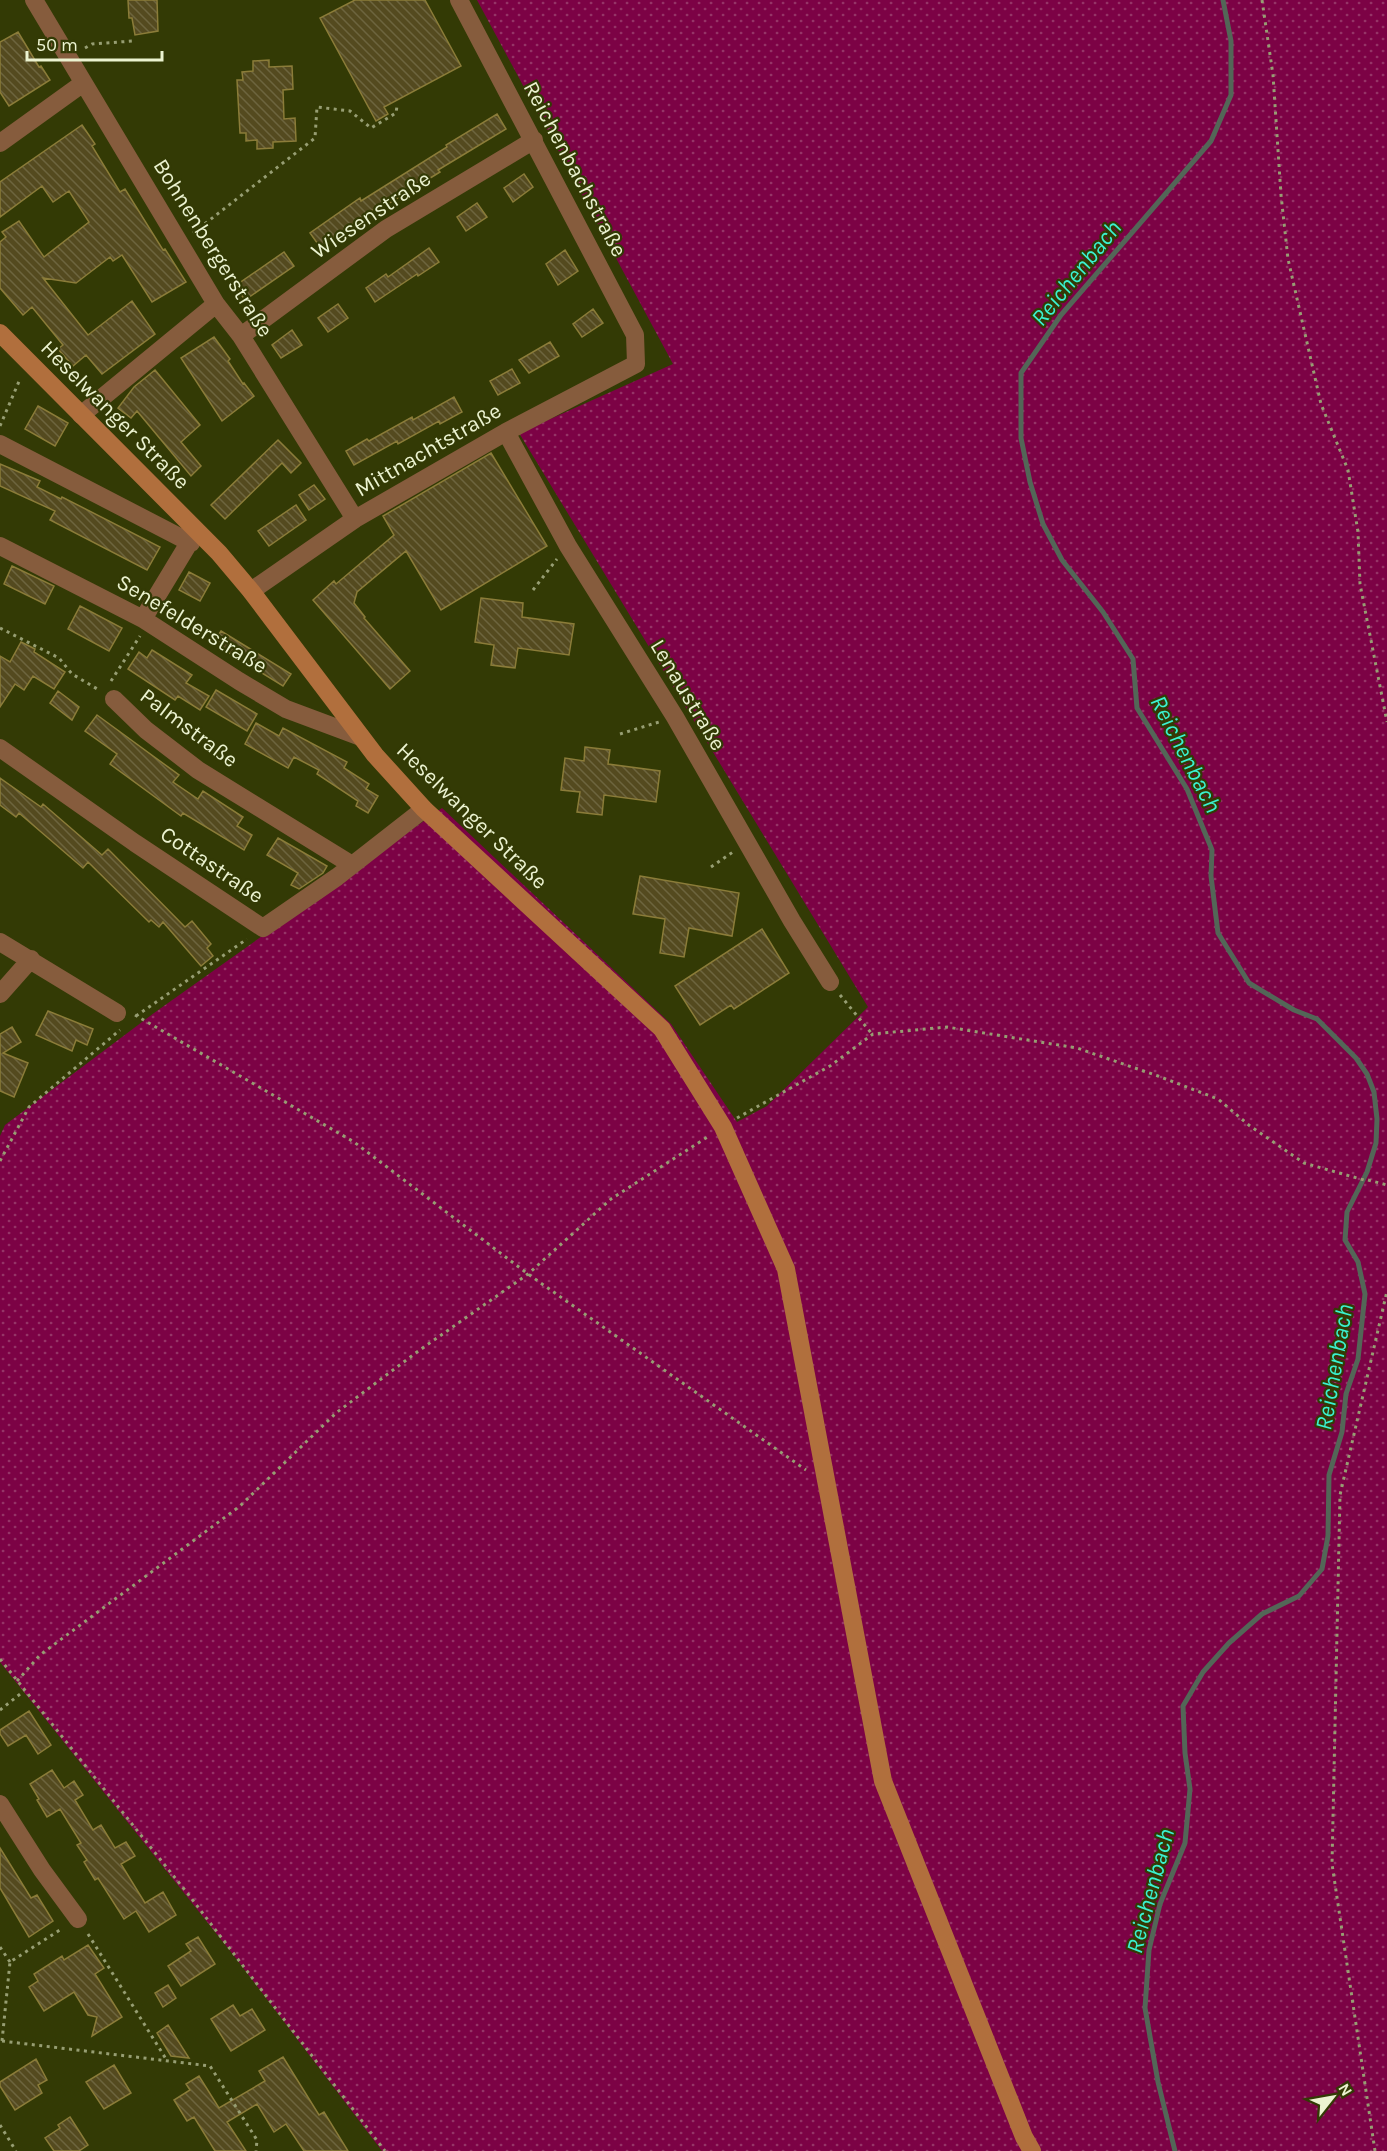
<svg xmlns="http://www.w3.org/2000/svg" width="1387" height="2151" font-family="Karla,sans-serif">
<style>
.green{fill:url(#green-dots)}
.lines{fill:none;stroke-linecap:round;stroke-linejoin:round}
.stream{stroke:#536657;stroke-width:5}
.building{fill:url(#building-back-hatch);stroke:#8b7c39;stroke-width:1.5}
.path{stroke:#979e73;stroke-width:3;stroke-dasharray:3 4.5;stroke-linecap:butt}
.street{stroke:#865c3d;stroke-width:18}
.secondary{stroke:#b16f3d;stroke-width:18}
.labels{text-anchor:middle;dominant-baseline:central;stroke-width:4.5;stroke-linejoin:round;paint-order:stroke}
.street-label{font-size:22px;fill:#ecf3d1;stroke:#333a05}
.water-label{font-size:24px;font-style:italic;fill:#3af2d0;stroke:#333a05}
</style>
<defs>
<pattern id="green-dots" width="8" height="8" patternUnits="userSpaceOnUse" patternTransform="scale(1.5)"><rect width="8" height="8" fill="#7c0245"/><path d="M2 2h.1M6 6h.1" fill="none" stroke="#953467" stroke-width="1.8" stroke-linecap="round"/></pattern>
<pattern id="building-back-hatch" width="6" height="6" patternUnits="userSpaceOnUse" patternTransform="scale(1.5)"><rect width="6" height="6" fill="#544a1f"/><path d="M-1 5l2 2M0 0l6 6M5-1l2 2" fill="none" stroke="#6d653e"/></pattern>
</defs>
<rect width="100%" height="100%" fill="#333a05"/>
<path class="green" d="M477 0H1387V2151H382L235 1957 0 1662V1136L5 1125 154 1013 442 808 671 1024 737 1122 767 1106 868 1007 519 433 673 364Z"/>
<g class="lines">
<path class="stream" d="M1175 2151 1158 2082 1145 2008 1149 1950 1160 1904 1185 1843 1190 1789 1185 1753 1183 1706 1203 1672 1229 1643 1262 1614 1299 1596 1322 1569 1328 1536 1329 1475 1342 1432 1346 1394 1358 1359 1365 1294 1358 1262 1345 1240 1347 1212 1367 1172 1376 1143 1377 1119 1374 1092 1367 1074 1356 1058 1317 1019 1294 1010 1249 983 1218 933 1211 876 1212 850 1187 789 1137 708 1133 659 1103 612 1062 560 1043 524 1030 482 1021 438V373L1061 315 1211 141 1231 95V41L1223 0"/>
</g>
<path class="building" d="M128 0H157L158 31 135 35 132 18H129Z
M355 0H425L461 66 384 107 388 114 376 121 320 18Z
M18 32 39 67 41 66 50 80 9 106 0 92V42Z
M269 60V67L292 66 293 89 283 90 284 119 295 118 296 141 273 142V148L257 149V140L246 141V133H240L237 80H243L242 72 253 71V61Z
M497 114 506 129 438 170 440 172 388 204 386 201 320 247 310 233 360 198 361 201 447 147 446 145Z
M82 125 95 144 92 146 120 192 125 189 163 250 165 249 186 282 152 302 122 255 113 261 110 257 76 283 43 278 88 335 132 301 155 334 102 374 86 355 73 366 58 349 63 345 32 307 23 315 0 288V242L6 237 2 232 19 221 44 257 89 222 69 191 53 202 42 186 0 217V182Z
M524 174 533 187 513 202 504 188Z
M477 203 487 217 466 231 457 217Z
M429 248 439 262 418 276 417 274 375 302 366 288 386 274 388 277Z
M565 250 578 271 558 285 546 264Z
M284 252 294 266 245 300 235 286Z
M338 304 348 318 328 332 318 318Z
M593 309 603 323 582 337 573 324Z
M292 330 302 345 281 358 272 345Z
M214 337 230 359 228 361 243 384 244 383 254 396 222 421 181 358Z
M550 342 559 356 529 373 519 360Z
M512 369 520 383 498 395 490 381Z
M155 370 200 425 181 442 201 466 191 476 137 411 131 418 118 408 134 387Z
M454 397 462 412 440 424 439 421 398 444 397 441 354 465 346 451 367 439 369 441 412 417 413 420Z
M38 406 68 423 55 446 25 429Z
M278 440 301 463 291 473 282 463 225 519 211 505Z
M491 453 547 546 441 610 406 551 357 592 354 603 365 617 364 618 410 671 390 689 313 600 334 581 336 584 394 535 383 516Z
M0 464 40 481 37 487 61 499 62 497 160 547 147 570 50 520 55 511 0 486Z
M314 485 325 499 309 510 299 495Z
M296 505 306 520 269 546 258 531Z
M12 566 54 586 45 604 4 584Z
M189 572 210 583 200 601 179 590Z
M481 598 523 603 522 617 574 624 569 655 518 648 515 668 491 665 494 645 475 642Z
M80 606 122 628 109 651 68 629Z
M221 631 291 674 283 686 213 643Z
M21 642 35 649 34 652 65 672 54 689 33 676 24 690 15 684 0 707V656L10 662Z
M152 650 192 675 186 683 209 696 200 710 178 696 175 700 128 669 139 652 147 658Z
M216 690 257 714 247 731 206 707Z
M58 691 79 707 72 720 50 703Z
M97 715 179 775 173 782 198 799 203 791 243 817 237 826 252 835 244 850 183 813 181 816 110 764 117 754 85 731Z
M256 723 279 736 283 728 347 762 344 768 369 784 366 789 378 796 368 813 356 806 358 801 317 774 319 770 294 757 288 768 245 744Z
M585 747 610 750 608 764 660 771 656 802 604 795 602 815 577 812 580 792 561 790 565 758 584 761Z
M0 778 41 807 43 804 102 855 108 849 185 927 192 921 211 944 207 948 213 956 201 966 163 922 159 927 151 920 149 922 88 862 83 868 19 813 16 817 0 805Z
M278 838 327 866 323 873 299 889 291 885 298 873 267 855Z
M640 876 739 893 732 936 689 928 684 957 660 953 665 919 633 914Z
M762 929 789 973 734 1009 731 1005 700 1025 675 986Z
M48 1011 93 1029 87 1045 76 1040 72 1051 36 1035Z
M12 1027 21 1042 3 1053 28 1063 14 1097 0 1091V1034Z
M29 1711 51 1745 38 1754 26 1735 8 1746 0 1734V1730Z
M52 1770 64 1788 74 1781 83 1795 75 1800 93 1830 101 1825 115 1848 126 1842 135 1856 121 1864 145 1903 163 1892 176 1915 149 1932 136 1911 124 1919 98 1878 95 1880 84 1862 87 1860 77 1845 81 1843 60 1809 47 1817 37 1800 39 1799 30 1784Z
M0 1848 31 1898 37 1895 53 1921 29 1937 0 1888Z
M198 1937 215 1964 181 1986 168 1966 191 1951 186 1944Z
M88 1945 104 1968 95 1974 122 2017 92 2036 97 2017 88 2015 74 1992 44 2011 29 1987 38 1981 34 1974 62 1956 64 1960Z
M168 1985 176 1998 163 2007 155 1993Z
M233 2005 240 2016 252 2009 265 2030 231 2051 211 2019Z
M168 2025 189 2058 171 2056 157 2033Z
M283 2057 319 2115 324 2112 348 2151H304L286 2124 274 2132 257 2104 227 2122 246 2151H215L194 2117 187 2121 174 2100 190 2090 186 2084 199 2076 219 2108 265 2081 259 2071Z
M36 2059 47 2080 38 2085 42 2093 15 2110 0 2086V2082Z
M114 2065 131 2093 104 2109 86 2082Z
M70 2117 88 2145 79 2151H54L45 2138 60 2128 58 2125Z"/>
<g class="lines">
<path class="path" d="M1262 0 1273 75 1281 195 1288 259 1321 404 1348 470 1358 532 1360 584 1387 722
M85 48 92 44 133 41
M193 233 315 138 317 107 350 111 371 128 396 113 397 106
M0 426 20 379
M533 590 557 559
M0 628 59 658 72 674 99 690
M111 681 140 636
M620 734 659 722
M711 867 733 852
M840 995 872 1034
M135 1015 354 1142 528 1274 806 1470
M136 1016 247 939
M737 1118 830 1066 873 1034 947 1027 1077 1048 1158 1076 1218 1099 1250 1126 1304 1163 1364 1180
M0 1161 29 1107 120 1030
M1368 1180 1387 1185
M0 1659 188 1894 385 2151
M17 1681 40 1655 240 1506 336 1413 417 1352 528 1274 611 1199 709 1136
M0 1710 24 1691
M88 1934 166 2059
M0 1947 10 1962
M2 2041 10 1962 63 1928
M2 2041 210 2066 257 2140 256 2151
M0 2125 16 2151
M1375 2151 1332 1864 1340 1495 1387 1291"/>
<path class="street" d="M34 0 216 304 241 336 355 519
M0 143 82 84
M241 336 386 229 534 140
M81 415 216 304
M506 432 568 546 675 717 792 921 830 982
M0 444 191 543
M0 546 143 619 239 681 286 709 361 737
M251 591 355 519 506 432 636 364 635 335 459 0
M143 619 195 533
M114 699 146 730 198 770 352 865
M0 748 135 843 263 928 337 877 424 809
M0 942 117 1013
M0 994 31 959
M0 1804 42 1870 78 1919"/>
<path class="secondary" d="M0 333 219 553 251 591 375 755 424 809 662 1029 723 1127 786 1269 883 1781 1024 2137 1032 2151"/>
</g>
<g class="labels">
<g class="street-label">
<text transform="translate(575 169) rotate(62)">Reichenbachstraße</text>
<text transform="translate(371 215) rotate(-34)">Wiesenstraße</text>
<text transform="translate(213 248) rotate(58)">Bohnenbergerstraße</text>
<text transform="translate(115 415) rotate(45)">Heselwanger Straße</text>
<text transform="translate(428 450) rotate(-30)">Mittnachtstraße</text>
<text transform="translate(192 624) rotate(31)">Senefelderstraße</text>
<text transform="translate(688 695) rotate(59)">Lenaustraße</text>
<text transform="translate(189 728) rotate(37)">Palmstraße</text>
<text transform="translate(472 816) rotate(44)">Heselwanger Straße</text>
<text transform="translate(212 865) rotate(34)">Cottastraße</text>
</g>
<g class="water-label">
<text transform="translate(1076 273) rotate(-51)">Reichenbach</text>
<text transform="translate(1186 754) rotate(63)">Reichenbach</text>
<text transform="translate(1334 1367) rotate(-80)">Reichenbach</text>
<text transform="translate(1150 1891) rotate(-75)">Reichenbach</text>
</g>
</g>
<g transform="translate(1333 2097) rotate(59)" stroke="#333a05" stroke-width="4.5" paint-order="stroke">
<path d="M0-4.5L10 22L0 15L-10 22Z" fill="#ecf3d1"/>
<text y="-9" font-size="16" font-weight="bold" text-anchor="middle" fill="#ecf3d1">N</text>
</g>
<path d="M27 51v9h135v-9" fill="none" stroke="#ecf3d1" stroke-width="3"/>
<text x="36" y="51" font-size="18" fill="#ecf3d1" stroke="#333a05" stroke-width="4.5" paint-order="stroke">50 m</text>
</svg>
